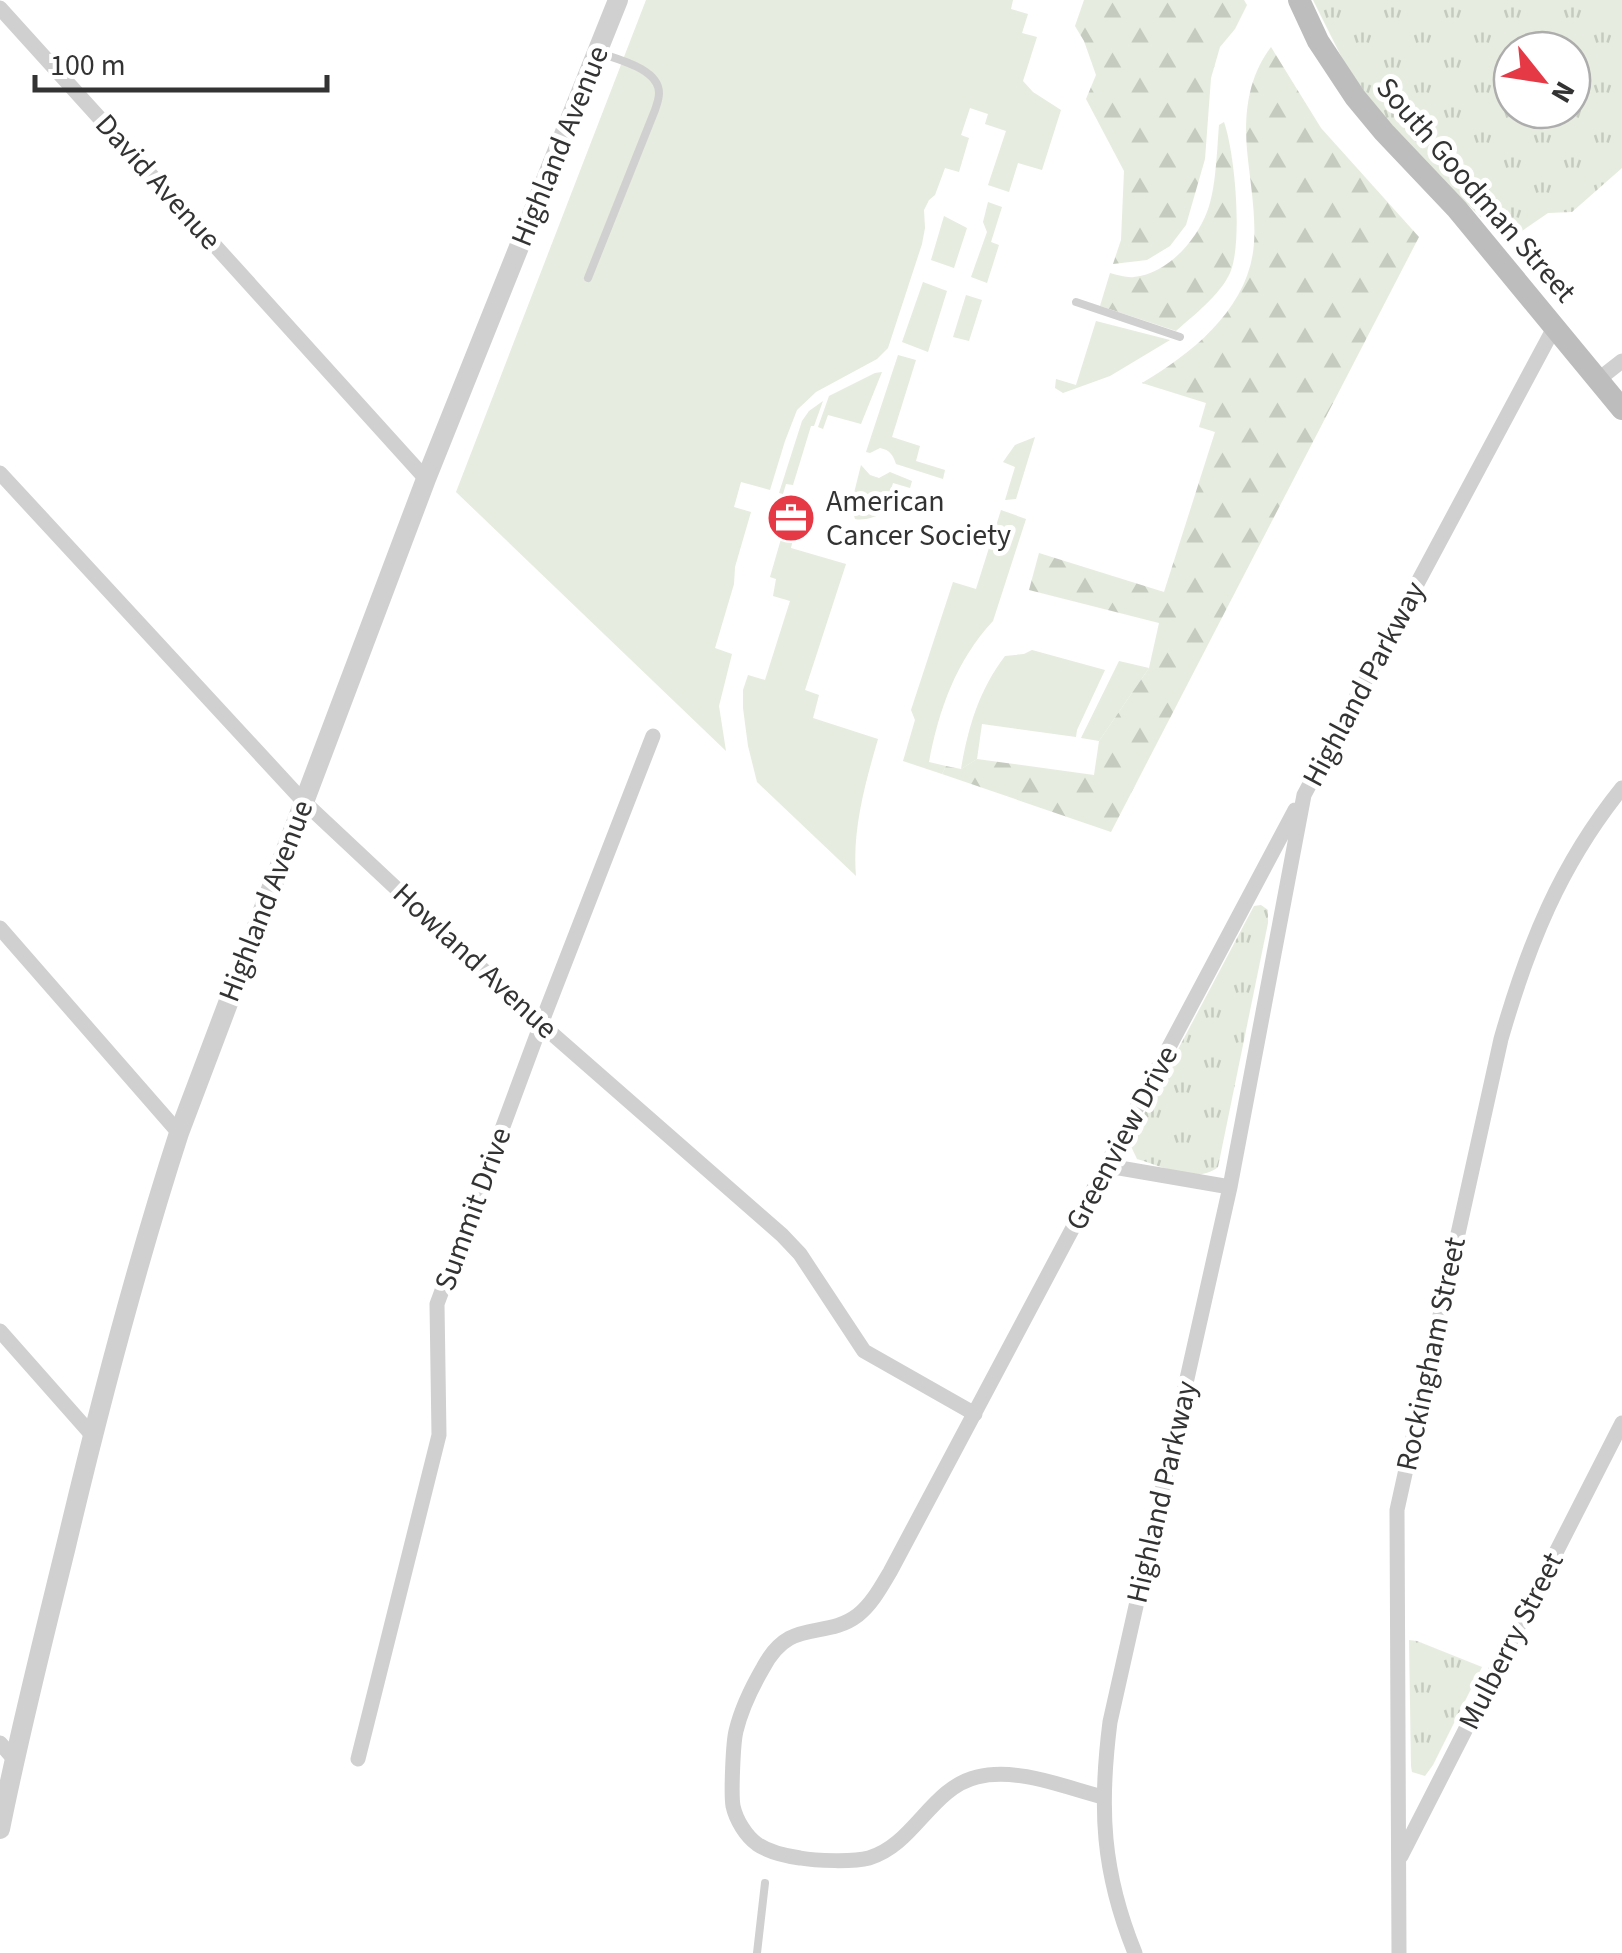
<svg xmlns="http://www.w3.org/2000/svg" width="1622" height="1953" font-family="'Source Sans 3',sans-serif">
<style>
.grass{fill:#e6ecdf}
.forest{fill:url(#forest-firs)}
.park{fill:url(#park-tufts);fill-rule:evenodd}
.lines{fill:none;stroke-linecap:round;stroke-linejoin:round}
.service{stroke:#d0d0d0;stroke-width:8}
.minor{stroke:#d0d0d0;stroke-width:15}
.tertiary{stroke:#d0d0d0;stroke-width:20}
.secondary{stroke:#bdbdbd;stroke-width:22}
.labels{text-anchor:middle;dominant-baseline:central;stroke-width:10;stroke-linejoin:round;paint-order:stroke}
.street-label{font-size:30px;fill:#333;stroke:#fff}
.poi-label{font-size:30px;fill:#333;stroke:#fff;text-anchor:start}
</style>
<defs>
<pattern id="forest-firs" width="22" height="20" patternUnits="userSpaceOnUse" patternTransform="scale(2.5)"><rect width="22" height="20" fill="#e6ecdf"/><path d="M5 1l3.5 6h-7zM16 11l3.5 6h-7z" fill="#c6cbc0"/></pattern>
<pattern id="park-tufts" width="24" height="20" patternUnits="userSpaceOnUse" patternTransform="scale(2.5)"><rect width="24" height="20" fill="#e6ecdf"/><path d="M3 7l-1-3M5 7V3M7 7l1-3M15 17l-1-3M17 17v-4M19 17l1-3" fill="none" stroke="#c6cbc0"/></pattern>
</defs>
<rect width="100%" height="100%" fill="#fff"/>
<path class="grass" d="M646 0H1013L1011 9 1028 14 1022 33 1037 37 1023 81 1033 92 1061 110 1042 170 1018 163 1009 192 988 185 1006 131 985 124 988 114 970 108 961 135 969 138 959 172 945 168 935 195 929 200 924 210 925 228 922 244 888 348 877 359 816 392 797 410 785 441 770 490 741 482 734 507 751 512 735 567 734 584 715 648 732 654 719 706 726 751 456 492Z
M988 202 1002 207 991 242 999 245 987 283 971 277 987 232 983 222Z
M944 216 967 228 954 268 931 260Z
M923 282 947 291 928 352 902 342Z
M966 295 982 300 969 341 953 337Z
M1096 321 1170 340 1110 376 1063 393 1055 388 1056 379 1076 385Z
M898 355 916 360 892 437 920 446 916 461 945 470 943 479 896 464C893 455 890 450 880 448L870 453 866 452Z
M882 372 861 424 828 415 823 429 818 427 829 396 875 373Z
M823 401 814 426H811L793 485 786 484 783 494 779 493 802 421 809 411Z
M1035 437 1016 499 1005 500 1015 467 1003 462 1015 445Z
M861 465 870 475 879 478 890 472 912 481 910 488 893 483 884 512C876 517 864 521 855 519L851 505Z
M1001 510 1026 519 993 621C956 661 939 709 929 762L946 766 942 774 903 761 915 720 911 710 953 582 976 589Z
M783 532 794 535 791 548 846 564 805 690 819 695 813 718 878 739C865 784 852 830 856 876L757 782 748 746 743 708V690L748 675 765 680 790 601 773 596 776 579 770 577Z
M1032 650 1105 670 1077 730 1076 737 982 724 977 759 961 769C968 728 979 690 1005 656L1024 654Z
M1119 661 1149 668 1099 741 1081 738Z"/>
<path class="forest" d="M1084 0H1244L1247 5 1235 29 1220 47 1211 78 1205 159 1186 225 1170 246 1147 260 1113 264 1121 240 1124 171 1086 99 1096 75 1084 41 1075 26Z
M1271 47 1321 128 1419 237 1111 832 942 774 946 766 961 769 977 759 1094 775 1099 741 1149 668 1159 623 1029 590 1039 553 1164 592 1215 432 1199 427 1206 403 1142 383C1193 353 1250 307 1254 243 1256 213 1250 181 1247 150 1244 114 1248 77 1271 47Z
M1224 122C1235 153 1243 243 1230 273 1220 295 1194 315 1176 331L1100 306 1110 273C1118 275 1127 278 1134 277 1167 274 1196 241 1207 212 1216 190 1217 149 1219 125Z"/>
<path class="park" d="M1313 0H1622V168L1572 212 1548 213 1506 242 1396 134 1347 68ZM1512 50H1572V110H1512Z
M1261 905 1268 910V923L1218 1167C1196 1185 1162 1166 1137 1159L1129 1142 1254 906Z
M1409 1640 1417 1641 1482 1667 1433 1765 1425 1776 1412 1772 1411 1766Z"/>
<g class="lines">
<path class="service" d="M588 278 655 110C657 104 659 99 659 93 659 68 616 59 597 52
M1076 302 1180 337
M757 1953 765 1883"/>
<path class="minor" d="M0 8 426 479
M1599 379 1622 361
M0 473 304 802 541 1024 782 1235 800 1254 864 1351 975 1414
M0 928 179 1133
M1108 1166 1230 1187
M0 1331 92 1435
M0 1743 14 1759
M358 1759 439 1435 437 1304 541 1024 653 736
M1103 1797C1064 1787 1017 1767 977 1777 931 1788 914 1845 869 1858 854 1862 816 1861 800 1858 786 1856 770 1853 757 1844 746 1836 736 1820 733 1806 731 1794 733 1743 736 1731 741 1710 752 1687 763 1668 790 1616 824 1641 858 1615 872 1604 881 1587 890 1572L1295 810
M1401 1856 1622 1423
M1135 1953C1102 1872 1099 1808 1110 1722L1230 1187 1304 795 1555 326
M1399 1953 1397 1510 1501 1039C1528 945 1560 865 1622 788"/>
<path class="tertiary" d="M0 1829C19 1734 43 1640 66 1546 99 1407 135 1269 179 1133L426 479 618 0"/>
<path class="secondary" d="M1299 0 1318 41 1355 97 1384 132 1457 209 1622 409"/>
</g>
<defs>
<g id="office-disc" transform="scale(2.5)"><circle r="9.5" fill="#e63946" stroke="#fff"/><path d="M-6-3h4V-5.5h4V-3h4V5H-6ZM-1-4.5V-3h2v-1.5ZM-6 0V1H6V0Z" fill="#fff"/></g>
</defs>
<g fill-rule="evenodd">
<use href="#office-disc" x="791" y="518"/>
</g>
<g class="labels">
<g class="street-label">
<text transform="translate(560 146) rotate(-68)">Highland Avenue</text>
<text transform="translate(158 182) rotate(48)">David Avenue</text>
<text transform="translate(1476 190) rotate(49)">South Goodman Street</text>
<text transform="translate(1364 684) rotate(-62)">Highland Parkway</text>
<text transform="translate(266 901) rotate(-69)">Highland Avenue</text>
<text transform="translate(475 961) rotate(43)">Howland Avenue</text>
<text transform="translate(1122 1138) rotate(-62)">Greenview Drive</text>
<text transform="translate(473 1209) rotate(-70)">Summit Drive</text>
<text transform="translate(1431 1354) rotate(-78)">Rockingham Street</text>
<text transform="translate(1162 1492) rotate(-77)">Highland Parkway</text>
<text transform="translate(1511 1641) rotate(-63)">Mulberry Street</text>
</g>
<g class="poi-label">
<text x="826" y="501">American<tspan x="826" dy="34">Cancer Society</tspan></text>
</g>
</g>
<g transform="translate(1542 80) rotate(120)"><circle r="48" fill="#ffffff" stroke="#adadad" stroke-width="2.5"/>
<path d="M0-8L18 38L0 25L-18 38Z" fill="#e63946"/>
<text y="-15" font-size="28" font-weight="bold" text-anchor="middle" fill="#333333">N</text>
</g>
<path d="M35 75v15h292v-15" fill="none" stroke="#333333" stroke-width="5"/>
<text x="50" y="75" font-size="30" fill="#333333" stroke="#ffffff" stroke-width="8" paint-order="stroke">100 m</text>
</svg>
